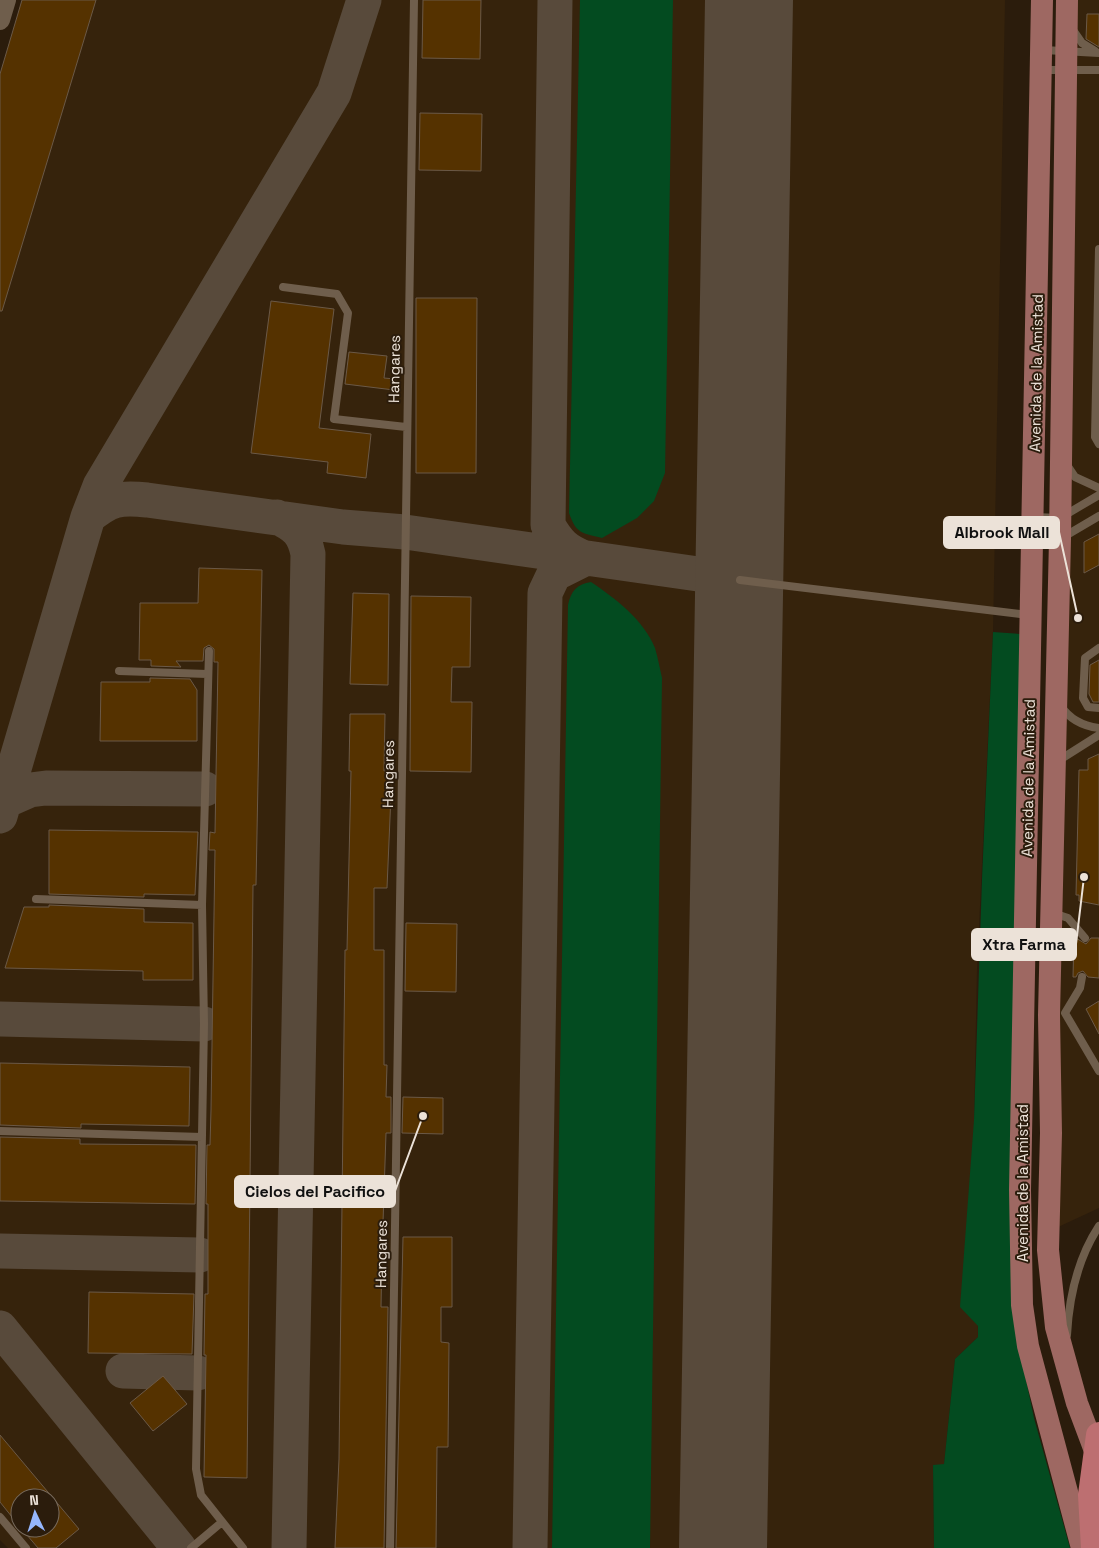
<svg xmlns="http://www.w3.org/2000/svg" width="1099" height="1548" font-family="'Space Grotesk',sans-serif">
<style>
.built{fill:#36230c;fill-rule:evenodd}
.green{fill:#034b20}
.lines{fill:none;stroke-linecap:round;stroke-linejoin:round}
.taxiway{stroke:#584a3b;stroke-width:35}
.runway{stroke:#584a3b;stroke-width:88}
.building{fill:#553200;stroke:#6b5947}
.lane{stroke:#6f5e4c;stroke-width:8}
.secondary{stroke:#6f5e4c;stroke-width:20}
.primary{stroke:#9e6862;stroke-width:22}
.highway{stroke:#bd6f71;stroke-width:26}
.labels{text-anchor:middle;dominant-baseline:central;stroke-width:4;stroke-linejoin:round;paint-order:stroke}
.street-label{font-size:15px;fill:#ece2d8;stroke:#2b1c0c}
.leader{fill:none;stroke:#ece2d8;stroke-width:2}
.callout-dot{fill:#ece2d8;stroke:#2b1c0c;stroke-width:2}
.callout{fill:#ece2d8;stroke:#ece2d8;stroke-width:2}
.callout-label{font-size:16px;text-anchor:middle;font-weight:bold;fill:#111}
</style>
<rect width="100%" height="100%" fill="#2b1c0c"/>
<path class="built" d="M22 0H1005L993 632 977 969 974 1120 978 1337 955 1359 944 1465 933 1466 934 1548H8L0 1540V74ZM20 1498H50V1528H20Z
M1067 0H1099V1208L1056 1228Z"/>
<path class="green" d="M580 0H673L665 473 654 501 637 518 602 538C581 533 576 533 569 513Z
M591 582C615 598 644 620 655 648 658 658 660 669 662 678L650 1548H552L568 605C571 591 577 584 591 582Z
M993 632 1020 634 1017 1337 1034 1418 1070 1548H934L933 1465 944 1464 955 1359 978 1337V1326L960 1307 974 1120 982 879Z"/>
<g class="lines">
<path class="taxiway" d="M555 0 548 525C558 543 566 551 585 558
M88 517C110 499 119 497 147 500L343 527 405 532 740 580
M277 517C296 526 304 533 308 554L289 1548
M5 801 30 790 46 788 205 789
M0 816 88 517 100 486 334 93 364 0
M0 1019 204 1024
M0 1251 200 1255
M0 1328 179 1548
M123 1371 198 1373
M530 1548 545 593 554 574 586 558"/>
<path class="runway" d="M723 1548 749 0"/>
</g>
<path class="building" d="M22 0H96L2 311H0V74Z
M423 0H481L480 59 422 58Z
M1087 14H1099V47L1086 39Z
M420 113 482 114 481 171 419 170Z
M416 298H477L476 473H416Z
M271 301 334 309 319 428 371 434 366 478 327 473 328 462 251 453Z
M349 352 387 356 384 378 395 379 394 390 345 384Z
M1099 534V565L1084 573V542Z
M199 568 262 570 256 885H253L247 1478 204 1477 206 1355H204L205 1294H208V1204H206L207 1145H210L211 1110 215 850H209L210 832 215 833 218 662H214V649L209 645 204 648 203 661H176L181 667 151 666V660H139L140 603H198Z
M353 593 389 594 388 685 350 684Z
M411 596 471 597 470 667H452L451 702H472L471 772 410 771Z
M1099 660V702H1093L1089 694 1090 665Z
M150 678 190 679 197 690V741H100L101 682H150Z
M350 714H385L384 771H392L387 888H374V950H384V1065H387L386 1097H391V1133H386L382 1252 381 1307H388L384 1548H335L339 1459 345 950H347L351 771H349Z
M1099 754V905L1079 901V895H1076L1079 770H1088V759Z
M49 830 198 832 195 895 144 894V897L49 894Z
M49 905 144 909V922L193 923V980H143V971L5 968 24 907H49Z
M406 923 457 924 456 992 405 991Z
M1074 937 1086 944 1091 938H1099V978L1088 977 1083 971 1078 973 1076 977H1073Z
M1099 1001V1034L1086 1009Z
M0 1063 190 1067 189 1126 81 1124V1128L0 1125Z
M403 1097 443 1098V1134L402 1133Z
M0 1137 80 1139V1144L196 1145 195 1204 0 1201Z
M403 1237H452V1307H441V1342L449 1343 448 1447H437L436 1548H396Z
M89 1292 194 1294 192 1354 88 1353Z
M163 1376 187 1404 153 1431 130 1403Z
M0 1435 79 1529 56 1548H38L21 1528H50V1498H20V1527L0 1502Z"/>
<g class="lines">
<path class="lane" d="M1073 30 1082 43 1095 51
M1044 50 1099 53
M1043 70H1099
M1099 249 1095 437 1099 444
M283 287 337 294 348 313 334 419 406 427
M1067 465 1075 477 1099 488
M1034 517 1060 518 1099 495
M1035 539H1060L1099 516
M740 580 1028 615
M1099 648 1085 658 1083 698 1088 707 1099 708
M209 651 202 905 204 1024 196 1469 201 1495 243 1548
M119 671 207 674
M1061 706C1070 720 1083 726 1099 728
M1058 761 1099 735
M36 899 202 905
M1053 913 1068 918 1085 938
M1082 977 1080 988 1065 1013 1099 1071
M0 1131 202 1137
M1067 1335C1069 1298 1078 1258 1099 1226
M0 1517 26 1548
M191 1548 222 1522
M390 1548 414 0"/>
<path class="secondary" d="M0 20 6 0"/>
<path class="primary" d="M1042 0 1020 1190 1022 1305 1028 1346 1082 1548
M1067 0 1060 539 1049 1015 1051 1133 1048 1250 1056 1327 1077 1403 1098 1459"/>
<path class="highway" d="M1094 1548 1091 1495 1099 1435"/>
</g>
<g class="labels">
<g class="street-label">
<text transform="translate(394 369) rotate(-89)">Hangares</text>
<text transform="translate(1036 373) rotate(-89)">Avenida de la Amistad</text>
<text transform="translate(388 774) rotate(-89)">Hangares</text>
<text transform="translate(1028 778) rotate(-89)">Avenida de la Amistad</text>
<text transform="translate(1022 1183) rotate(-90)">Avenida de la Amistad</text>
<text transform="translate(381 1254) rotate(-89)">Hangares</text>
</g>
</g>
<path class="leader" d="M1078 618L1059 532M1084 877L1076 944M423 1116L395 1191"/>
<g class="callout-dot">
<circle cx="1078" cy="618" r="5"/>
<circle cx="1084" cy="877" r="5"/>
<circle cx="423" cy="1116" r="5"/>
</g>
<g class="callout">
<rect x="944" y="517" width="115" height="31" rx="5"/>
<rect x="972" y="929" width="104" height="31" rx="5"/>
<rect x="235" y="1176" width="160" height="31" rx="5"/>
</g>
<g class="callout-label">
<text x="1002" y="538">Albrook Mall</text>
<text x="1024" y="950">Xtra Farma</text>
<text x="315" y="1197">Cielos del Pacifico</text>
</g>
<g transform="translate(35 1513) rotate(356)"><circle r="24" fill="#2b1c0c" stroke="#786b5e"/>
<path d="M0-4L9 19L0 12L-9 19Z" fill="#95b6fd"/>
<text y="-8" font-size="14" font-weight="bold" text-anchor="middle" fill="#ece2d8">N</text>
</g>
</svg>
